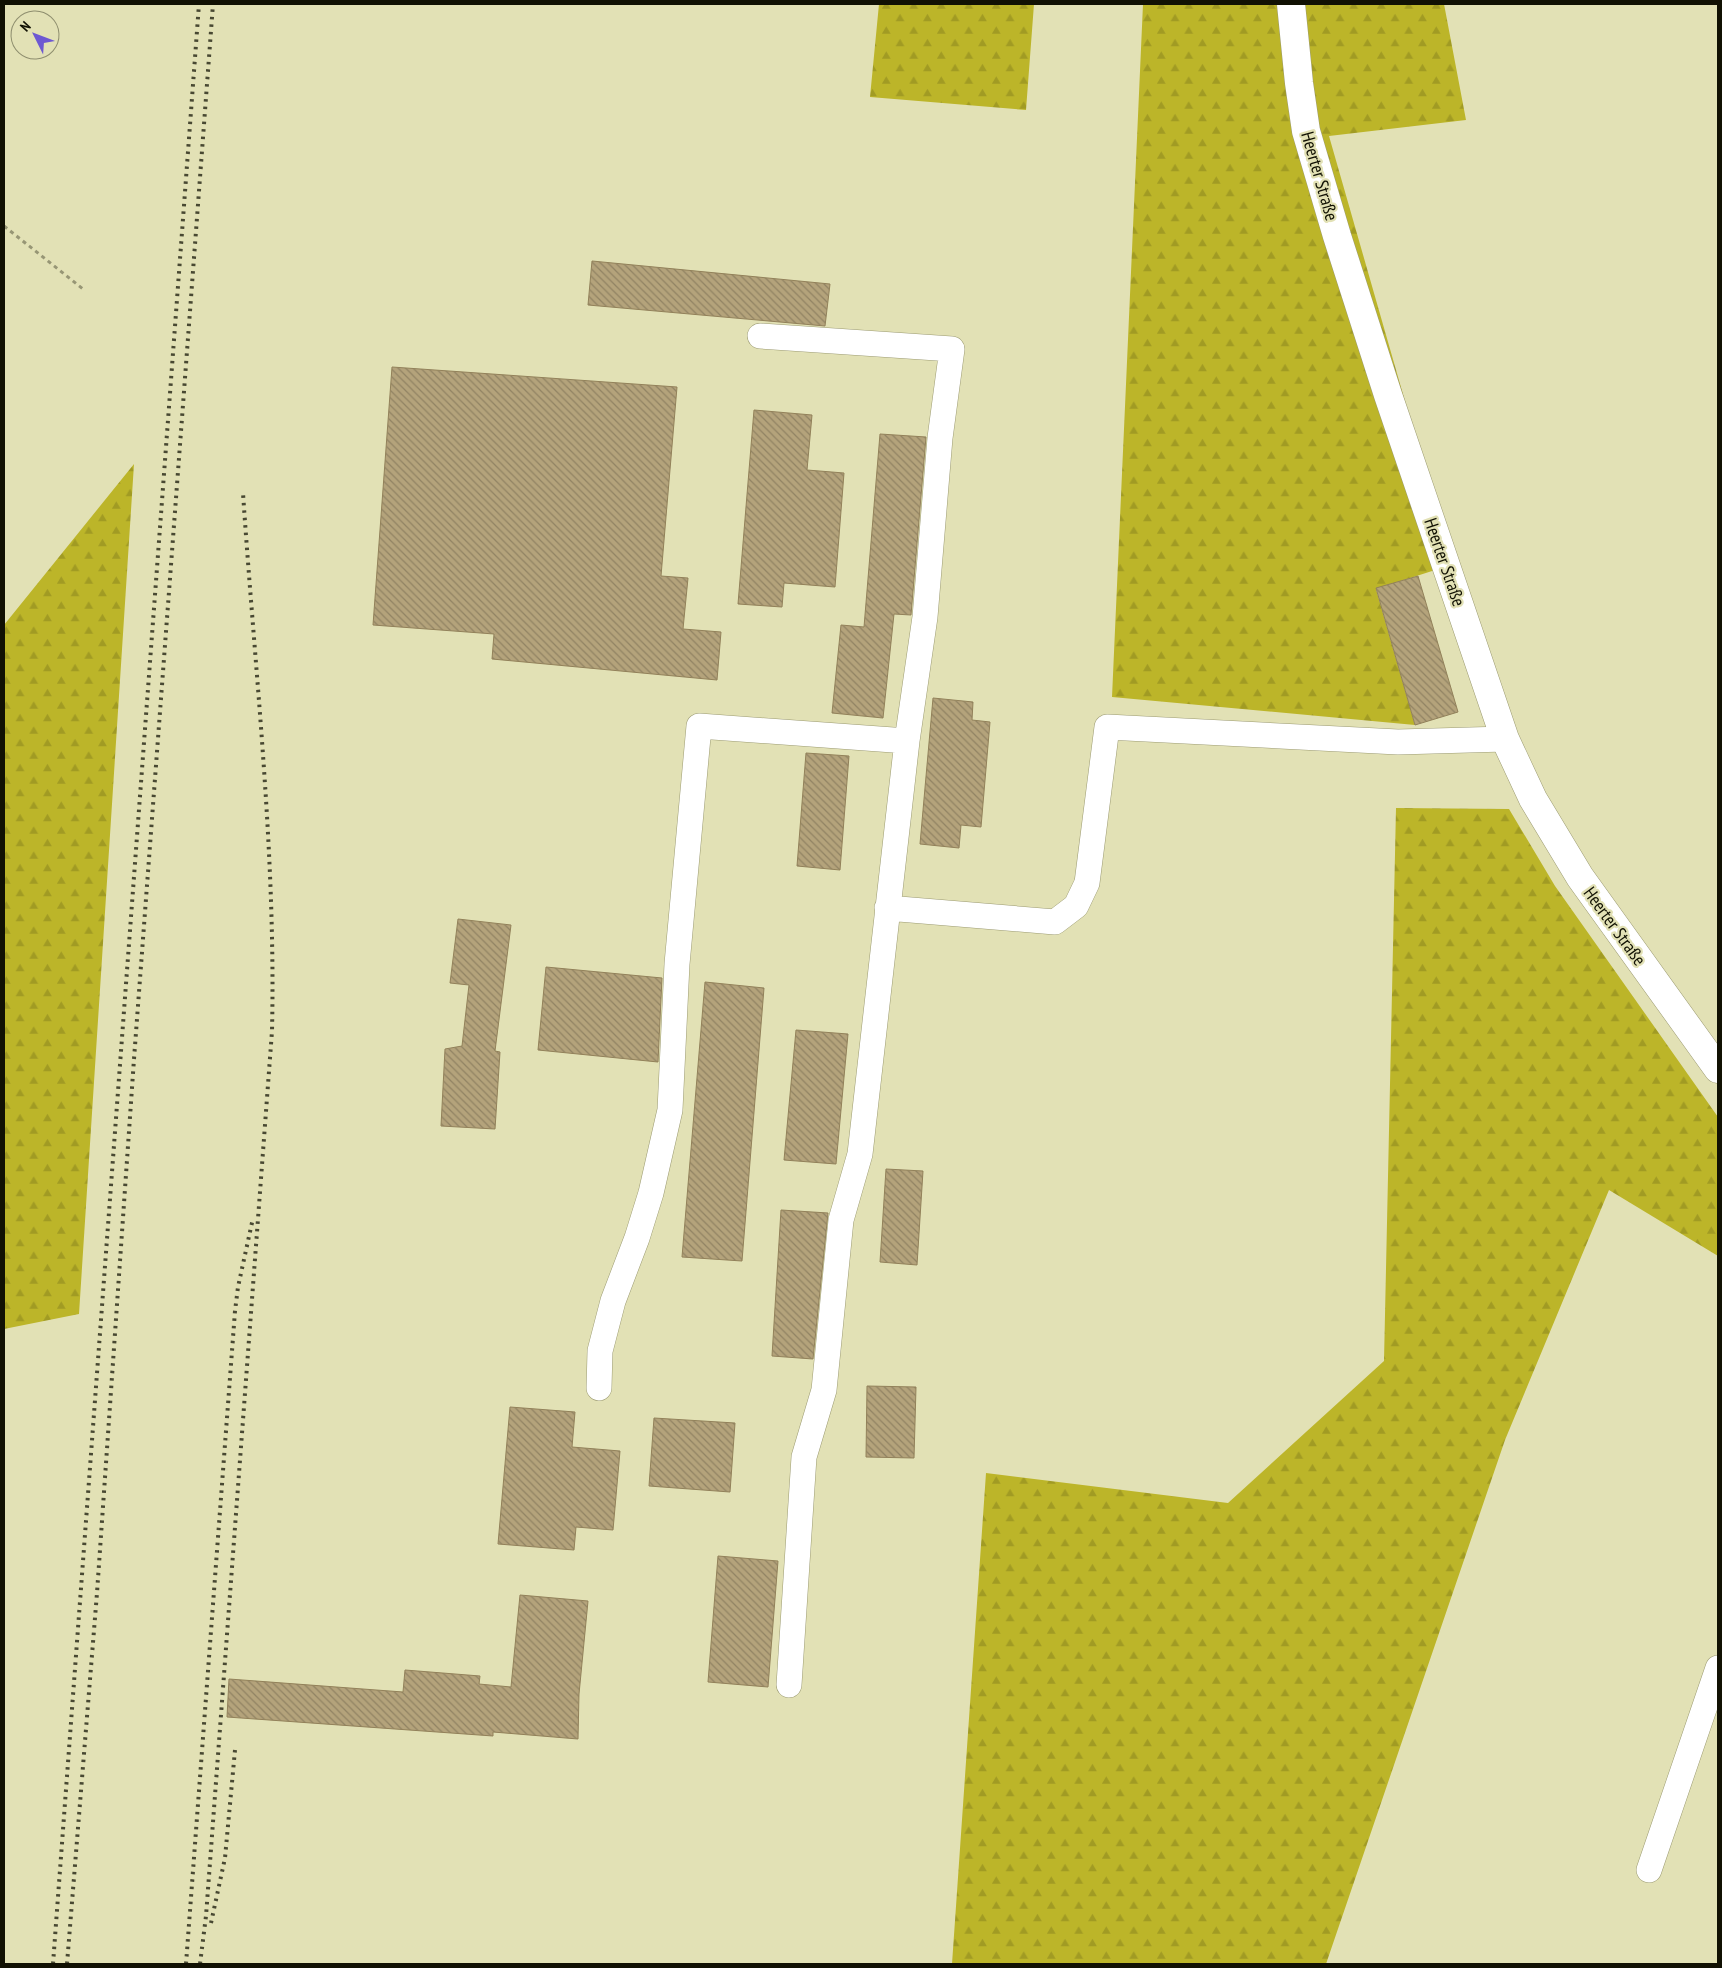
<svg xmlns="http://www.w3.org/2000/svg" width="1722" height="1968" font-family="'PT Sans Narrow',sans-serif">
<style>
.forest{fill:url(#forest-firs)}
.building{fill:url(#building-back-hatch);stroke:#92815a}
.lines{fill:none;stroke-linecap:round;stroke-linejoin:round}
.minor-casing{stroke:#9c9b72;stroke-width:26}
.major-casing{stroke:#9c9b72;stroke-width:29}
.path{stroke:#979675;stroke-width:3;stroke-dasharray:4 4;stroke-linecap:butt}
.minor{stroke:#fff;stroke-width:25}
.major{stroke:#fff;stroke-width:28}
.rail{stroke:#484832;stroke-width:4;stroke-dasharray:2.5 5;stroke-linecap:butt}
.labels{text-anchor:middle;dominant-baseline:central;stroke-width:4.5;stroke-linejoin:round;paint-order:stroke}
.street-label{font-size:18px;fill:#111103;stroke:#e2e1b5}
</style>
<defs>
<pattern id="forest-firs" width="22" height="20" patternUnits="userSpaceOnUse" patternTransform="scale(1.25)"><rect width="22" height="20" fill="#bcb529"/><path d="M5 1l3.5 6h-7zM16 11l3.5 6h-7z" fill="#a19b23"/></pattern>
<pattern id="building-back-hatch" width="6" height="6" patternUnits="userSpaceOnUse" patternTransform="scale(1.25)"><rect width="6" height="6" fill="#b4a37b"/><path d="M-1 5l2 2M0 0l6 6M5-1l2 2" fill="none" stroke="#918363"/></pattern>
</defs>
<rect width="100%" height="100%" fill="#e2e1b5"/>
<path class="forest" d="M879 4H1034L1026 110 870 97Z
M1143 4H1444L1466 120 1329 136 1431 492 1457 563 1376 589 1415 725 1112 697Z
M134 464 79 1314 4 1329V625Z
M1396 808 1509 809 1555 886 1718 1117V1256L1609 1190 1505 1440 1326 1964H952L986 1473 1228 1503 1384 1361Z"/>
<path class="building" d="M592 261 830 284 825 326 588 305Z
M392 367 677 387 661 576 688 578 683 629 721 632 717 680 492 659 494 634 373 625Z
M754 410 812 415 807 470 844 473 835 587 784 583 782 607 738 604Z
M880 434 926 437 911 615 894 614 883 718 832 713 841 625 864 627Z
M1418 576 1458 712 1415 725 1376 588Z
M933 698 973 702 972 720 990 722 981 827 961 825 959 848 920 844Z
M806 753 849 756 840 870 797 866Z
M458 919 511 925 495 1051 500 1052 495 1129 441 1126 445 1049 462 1046 469 985 450 983Z
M546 967 662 978 658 1062 538 1050Z
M705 982 764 988 742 1261 682 1257Z
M796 1030 848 1034 836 1164 784 1160Z
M886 1169 923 1171 917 1265 880 1262Z
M781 1210 828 1213 813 1359 772 1356Z
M867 1386 916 1387 914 1458 866 1457Z
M510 1407 575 1412 572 1447 620 1451 613 1530 576 1527 574 1550 498 1544Z
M654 1418 735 1423 730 1492 649 1486Z
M718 1556 778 1561 768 1687 708 1682Z
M520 1595 588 1601 579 1694 578 1739 493 1732V1736L227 1717 229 1679 403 1692 405 1670 480 1676 479 1684 511 1687Z"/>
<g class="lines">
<g class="minor-casing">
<path id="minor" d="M760 336 952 349 940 438 925 617 907 741 860 1154 841 1220 824 1390 804 1457 789 1685
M887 908 1055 922 1076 906 1087 883 1107 727 1398 742 1505 739
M599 1388 600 1351 613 1301 637 1238 651 1193 670 1110 677 964 699 726 907 741
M1649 1870 1718 1668"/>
</g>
<g class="major-casing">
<path id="major" d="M1291 4 1299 83 1306 131 1337 236 1388 395 1505 739 1533 799 1580 877 1718 1069"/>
</g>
<path class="path" d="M4 226 83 289"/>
<use href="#minor" class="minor"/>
<use href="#major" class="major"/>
<path class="rail" d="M211 1923 225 1858 235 1750
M53 1964 199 4
M67 1964 97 1593 134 1059 213 4
M186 1964 235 1311 238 1287 253 1218
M200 1964 206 1916 272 1031C276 852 255 672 243 493"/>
</g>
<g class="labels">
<g class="street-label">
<text transform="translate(1320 176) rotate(74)">Heerter Straße</text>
<text transform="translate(1445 562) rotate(71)">Heerter Straße</text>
<text transform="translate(1615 926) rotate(54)">Heerter Straße</text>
</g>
</g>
<rect width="1722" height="1968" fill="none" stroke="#111103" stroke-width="10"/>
<g transform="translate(35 35) rotate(312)"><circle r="24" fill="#e2e1b5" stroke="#8e8e6e"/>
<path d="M0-4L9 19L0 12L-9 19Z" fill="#6d58d2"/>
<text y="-8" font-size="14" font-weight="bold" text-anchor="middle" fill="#111103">N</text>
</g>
</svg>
